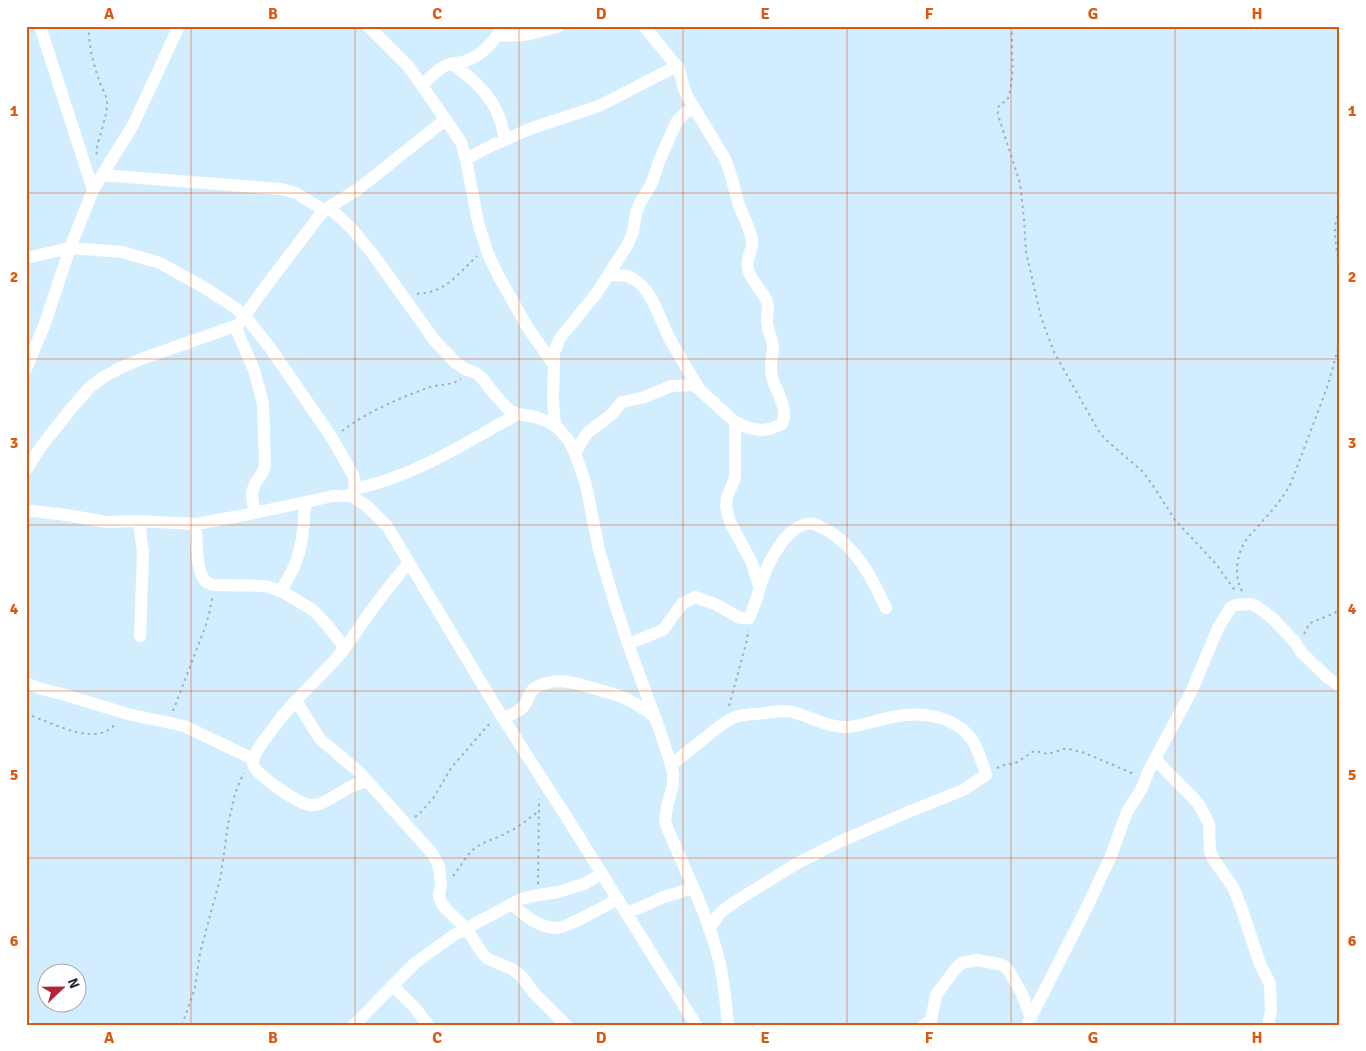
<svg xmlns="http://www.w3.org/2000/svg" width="1366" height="1051" font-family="Signika,sans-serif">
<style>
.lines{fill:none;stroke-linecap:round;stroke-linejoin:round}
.path{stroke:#9bb2bf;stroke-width:2;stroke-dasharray:2.5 4;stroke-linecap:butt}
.street{stroke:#fff;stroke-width:12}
.grid{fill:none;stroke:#de570e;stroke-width:1;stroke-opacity:0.55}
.neatline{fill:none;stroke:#de570e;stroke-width:2}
.grid-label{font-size:16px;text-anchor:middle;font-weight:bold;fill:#de570e}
</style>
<rect width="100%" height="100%" fill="#d2edfd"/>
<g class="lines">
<path class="path" d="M89 26C88 44 93 62 99 80 101 87 106 94 107 101 108 114 99 137 96 151L98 157
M1012 26C1011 52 1016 77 1007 101 999 104 997 106 998 115L1020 183 1024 219 1026 252 1041 317 1054 352 1098 430 1105 439 1143 472 1152 484 1175 520 1216 564 1236 592
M1340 210C1330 228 1338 253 1340 272
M417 294C422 293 428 293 433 291 450 286 464 268 477 256
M342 431C367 412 397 399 427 388 438 384 450 386 461 379
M1242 591C1234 577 1236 556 1245 542 1249 535 1255 530 1260 524 1272 511 1283 498 1291 483L1328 385 1340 341
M1304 634 1310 623 1335 613 1340 604
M729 706 747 640 748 630
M173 711 206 625 210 610 212 598
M26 714C46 720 80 739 101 733 107 732 112 727 117 723
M997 768 1007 764H1014L1034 751 1048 754 1064 749H1069L1085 753 1134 774
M415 817 422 811 434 797 451 768 491 722
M453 876C461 867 465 856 475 848 484 841 496 839 506 833 518 828 528 819 539 811
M538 884 539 799
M182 1025 195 988 200 953 221 875 228 824 235 794 240 781 244 773"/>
<path class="street" d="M40 26 93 190
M368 26 409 67 461 142 466 159 478 222 488 254 499 277 516 307 528 328 554 365
M498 35C524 37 535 33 559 26
M453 64C471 78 491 94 499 117 502 124 503 132 505 140
M422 85C430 78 437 69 447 65 453 63 460 63 466 61 479 57 499 39 501 26
M466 159 493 145 532 128 599 106 677 66
M102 175 281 189 296 193 325 211
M329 207 352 229 372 253 435 341 456 363 465 369 476 373 482 378 496 396 508 409 518 414 535 417 547 421 559 429 569 441 575 453 586 485 599 550 614 601 628 644 660 731 671 765 673 773V785L667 807 665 822 669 832C687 874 708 916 719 960 724 981 726 1003 728 1025
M26 258 70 248 122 252 160 263 205 288 234 307 245 316 271 349 332 438 353 475 355 483 354 489 351 496
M609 275C618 276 628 274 635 280 654 292 661 324 672 343 681 359 691 375 700 390
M235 326 254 370 263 403 265 465C264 473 259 477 255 484 250 493 253 504 255 513
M26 369 44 326 70 248 93 190 133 125 179 26
M735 422V478L727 497 726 507 730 522 752 563 759 586
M555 426 553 399 554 365V353L560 338 596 294 627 246 633 232 636 213 640 203 652 183 659 161 677 121 686 112 694 109
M575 453 587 433 611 415 622 402 645 397 671 386 692 385 700 390 735 422 749 428 761 430 770 429 782 424C789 408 776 392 772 377 769 364 773 358 773 347 772 338 767 329 767 321 767 314 769 308 767 302 763 290 751 282 748 269 745 258 754 250 752 240 750 228 744 218 740 208 734 191 732 173 724 157L687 96 684 89 679 69 644 26
M26 470 40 448 70 410 89 388 102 378 120 368 144 358 235 326 239 324 260 294 320 215 329 207 357 190 446 119
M354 489C414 477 465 443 518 414
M26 512 32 511 66 515 107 522 139 521 196 524 255 513 333 496H351L367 506 387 526 499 712 569 821 696 1025
M139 521 143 553 140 636
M196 524C197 538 195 571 206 582 208 583 211 584 213 585L265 586 281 591 313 610 327 625 345 648
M281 591C285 583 290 575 294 567 303 546 304 524 305 502
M628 644 663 630 682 604 695 597 715 604 740 618H749C759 599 760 577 772 558 780 544 790 528 806 524 814 522 818 526 824 529 855 544 872 578 886 608
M26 683 41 689 62 694 128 714 184 726 253 759
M296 701 320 739 359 772 432 853 439 866 441 884 439 895 441 902 445 908 466 928 482 953 488 959 512 969 521 976 534 993 566 1025
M503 718C513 714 522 711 527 701 529 696 530 691 535 688 557 674 581 685 603 691 613 694 623 696 632 702 640 706 648 712 655 717
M1155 759 1194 799 1200 806 1209 824 1210 851 1214 860 1233 887 1241 907 1260 964 1270 984 1271 1011 1268 1025
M671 765C681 757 691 749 701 741 712 733 722 722 735 717 744 714 756 714 766 713 774 712 783 710 792 712 810 716 828 728 847 727 862 726 877 720 892 717 921 711 957 715 974 743 979 753 983 764 986 775L963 790 906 813 839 842 796 864 733 903 720 913 709 929
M368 782C346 783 326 808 309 805 297 802 253 774 253 763 253 752 268 736 274 727 294 698 323 676 345 648 354 636 362 623 371 611 383 594 396 579 408 563
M512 904C524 915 537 927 555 928 566 929 606 905 618 899
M626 912 637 909 664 897 693 888
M393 986 415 1008 428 1025
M26 1025H27
M354 1025 415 963 454 935 521 899 538 895 558 892 584 884 602 874
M924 1025 931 1020 936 995 956 968 962 963 977 960 999 964 1004 966 1009 971 1022 994 1031 1018
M1027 1025 1086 909 1110 858 1127 812 1142 788 1149 770 1192 690 1218 628 1231 607 1236 605 1250 604 1256 606 1266 613 1276 622 1295 642 1301 652 1327 677 1340 686"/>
</g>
<path class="grid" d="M191 26V1025M355 26V1025M519 26V1025M683 26V1025M847 26V1025M1011 26V1025M1175 26V1025M26 193H1340M26 359H1340M26 525H1340M26 691H1340M26 858H1340"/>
<rect width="1366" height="1051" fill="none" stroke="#ffffff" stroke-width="55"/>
<g transform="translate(62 988) rotate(68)"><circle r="24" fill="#ffffff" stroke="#a5aaad"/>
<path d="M0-4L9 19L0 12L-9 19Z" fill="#b3213a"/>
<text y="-8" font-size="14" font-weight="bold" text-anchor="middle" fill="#1e2b32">N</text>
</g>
<rect x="28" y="28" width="1310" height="996" class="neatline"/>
<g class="grid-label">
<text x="109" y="19">A</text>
<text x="273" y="19">B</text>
<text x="437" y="19">C</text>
<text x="601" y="19">D</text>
<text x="765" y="19">E</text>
<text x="929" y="19">F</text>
<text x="1093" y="19">G</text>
<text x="1257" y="19">H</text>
<text x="14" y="116">1</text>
<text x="1352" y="116">1</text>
<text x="14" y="282">2</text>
<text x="1352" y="282">2</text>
<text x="14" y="448">3</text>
<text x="1352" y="448">3</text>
<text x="14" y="614">4</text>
<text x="1352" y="614">4</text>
<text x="14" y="780">5</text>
<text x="1352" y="780">5</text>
<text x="14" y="946">6</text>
<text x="1352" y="946">6</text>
<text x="109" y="1043">A</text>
<text x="273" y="1043">B</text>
<text x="437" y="1043">C</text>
<text x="601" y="1043">D</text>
<text x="765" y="1043">E</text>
<text x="929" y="1043">F</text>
<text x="1093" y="1043">G</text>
<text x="1257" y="1043">H</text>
</g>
</svg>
